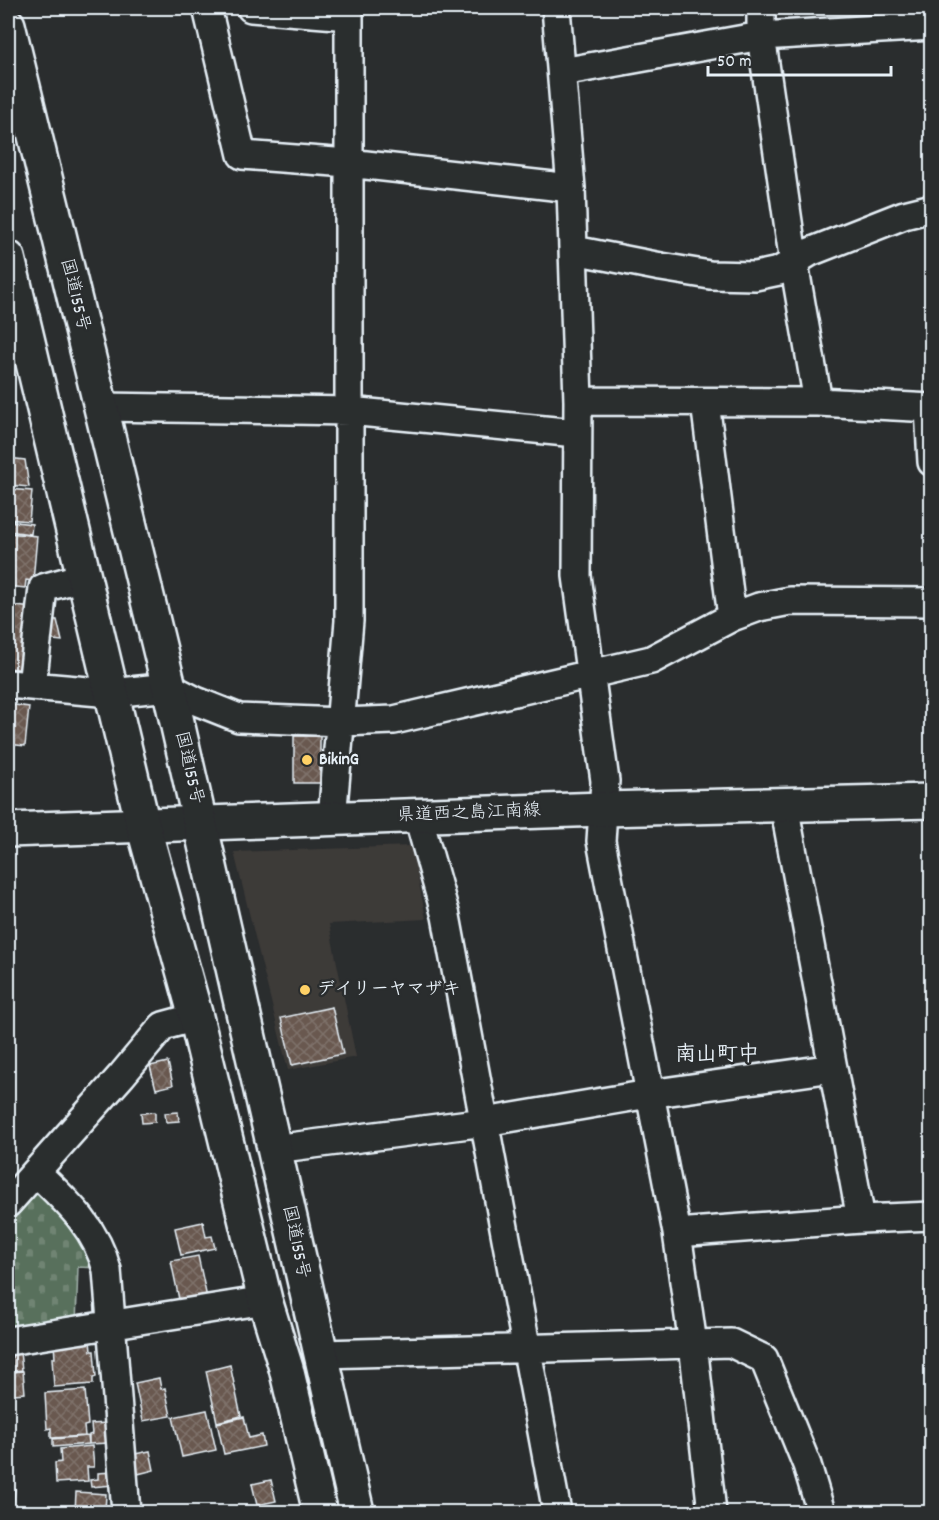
<svg xmlns="http://www.w3.org/2000/svg" width="939" height="1520" font-family="Dekko,'Klee One',sans-serif">
<style>
.built{fill:#3d3a38}
.cemetery{fill:url(#cemetery-stones);stroke:#a0b0aa;stroke-width:1.5}
.building{fill:url(#building-cross-hatch);stroke:#e8f1f8;stroke-width:1.5}
.lines{fill:none;stroke-linecap:round;stroke-linejoin:round}
.minor-casing{stroke:#e8f1f8;stroke-width:32}
.major-casing{stroke:#e8f1f8;stroke-width:38}
.highway-casing{stroke:#e8f1f8;stroke-width:38}
.minor{stroke:#2a2d2e;stroke-width:27}
.major{stroke:#2a2d2e;stroke-width:33}
.highway{stroke:#2a2d2e;stroke-width:33}
.poi-dot{fill:#ffd166;stroke:#2a2d2e;stroke-width:2}
.labels{text-anchor:middle;dominant-baseline:central;stroke-width:5;stroke-linejoin:round;paint-order:stroke}
.street-label{font-size:18px;fill:#e8f1f8;stroke:#2a2d2e}
.poi-label{font-size:18px;font-weight:bold;fill:#e8f1f8;stroke:#2a2d2e;text-anchor:start}
.quarter-label{font-size:21px;font-weight:bold;fill:#e8f1f8;stroke:#2a2d2e}
</style>
<defs>
<pattern id="cemetery-stones" width="16" height="16" patternUnits="userSpaceOnUse" patternTransform="scale(1.5)"><rect width="16" height="16" fill="#586f5b"/><path d="M2 7V4a2 2 0 0 1 4 0v3zM10 15v-3a2 2 0 0 1 4 0v3z" fill="#708473"/></pattern>
<pattern id="building-cross-hatch" width="8" height="8" patternUnits="userSpaceOnUse" patternTransform="scale(1.5)"><rect width="8" height="8" fill="#695950"/><path d="M0 0l8 8M0 8l8-8" fill="none" stroke="#7e716a"/></pattern>
</defs>
<rect width="100%" height="100%" fill="#2a2d2e"/>
<filter id="ink" filterUnits="userSpaceOnUse"><feTurbulence type="fractalNoise" baseFrequency=".0167" numOctaves="2"/><feDisplacementMap in="SourceGraphic" scale="12" xChannelSelector="R" yChannelSelector="G"/><feConvolveMatrix kernelMatrix="1 2 1 2 8 2 1 2 1" color-interpolation-filters="sRGB"/></filter>
<g filter="url(#ink)">
<path class="built" d="M412 846 426 919 329 924 356 1057 288 1070 234 852Z"/>
<path class="cemetery" d="M34 1183 71 1217 99 1268 78 1267 76 1324 8 1334V1216Z"/>
<path class="building" d="M8 458 25 460 29 487 8 485Z
M8 489 32 491 29 521 8 519Z
M8 521 32 524 31 534 8 531Z
M8 533 37 536 33 581 26 580 25 588 8 586Z
M8 605 32 608 26 670 8 668Z
M46 619 57 620 62 641 44 639Z
M8 704 29 707 25 746 8 744Z
M294 736H320V783H294Z
M332 1007 343 1054 292 1065 281 1018Z
M168 1062 173 1085 156 1089 150 1066Z
M8 1080H13L12 1112H8Z
M155 1112V1122L142 1123 141 1113Z
M178 1112 179 1121 166 1122 165 1113Z
M203 1222 206 1237 212 1236 215 1248 181 1255 175 1228Z
M198 1256 207 1298 180 1304 171 1261Z
M90 1341 91 1351H94L96 1377 93 1378V1384L54 1387 52 1358H55L54 1344Z
M20 1352 22 1370 13 1371 12 1353Z
M230 1365 241 1416 217 1422 206 1371Z
M23 1371 25 1393 14 1394 12 1372Z
M159 1378 161 1389 165 1388 171 1416 143 1421 135 1383Z
M85 1390 88 1425 84 1426 85 1436 51 1438V1428L47 1429 45 1393Z
M207 1410 216 1450 182 1457 173 1417Z
M244 1417 249 1438 262 1435 264 1446 224 1454 217 1423Z
M108 1423 109 1443 89 1444V1435L92 1434 91 1424Z
M88 1436 89 1444 53 1447V1439Z
M92 1446 94 1467H87L88 1481 56 1483 55 1463 61 1462 60 1449Z
M150 1451 154 1470 134 1475 130 1455Z
M112 1472 113 1485 91 1487 90 1480 98 1479V1473Z
M271 1480 276 1501 257 1505 252 1484Z
M8 1489H15L13 1512H8Z
M76 1492 106 1494 105 1512H75Z"/>
<g class="lines">
<g class="minor-casing">
<path id="minor" d="M207 8 242 155 348 163 571 188
M251 8 349 16
M556 8 571 188 578 401 577 576 605 781 601 841 677 1233 693 1344 712 1512
M761 8V36L794 263 818 402
M562 72 761 36 932 26
M574 250 661 267 710 275 755 276 779 271 810 252 904 215 932 208
M578 401 818 402 932 408
M705 402 732 617
M101 407 349 411 576 433
M929 408 932 462
M8 684 111 693 169 687 196 701 239 718 341 722 394 720 651 660 732 617 759 607 790 601 932 602
M32 686 43 588 83 577
M784 805 861 1219
M418 816 446 916 557 1512
M332 819 349 621V8
M274 1149 485 1122 649 1094 833 1068
M36 1172C66 1201 96 1227 107 1270L126 1512
M8 1203 122 1075 163 1026 196 1017
M677 1233 861 1219 932 1216
M8 1341 265 1300
M321 1354 731 1343 764 1359 807 1465 821 1512"/>
</g>
<g class="major-casing">
<path id="major" d="M8 830 603 809 932 801"/>
</g>
<g class="highway-casing">
<path id="highway" d="M8 25 169 687 357 1512
M8 258 143 825 196 1017 265 1300 286 1368 320 1512"/>
</g>
<use href="#minor" class="minor"/>
<use href="#major" class="major"/>
<use href="#highway" class="highway"/>
</g>
</g>
<g class="poi-dot">
<circle cx="307" cy="760" r="6"/>
<circle cx="305" cy="990" r="6"/>
</g>
<g class="labels">
<g class="street-label">
<text transform="translate(74 295) rotate(76)">国道155号</text>
<text transform="translate(188 768) rotate(77)">国道155号</text>
<text transform="translate(469 814) rotate(-2)">県道西之島江南線</text>
<text transform="translate(295 1242) rotate(78)">国道155号</text>
</g>
<g class="poi-label">
<text x="319" y="760">BikinG</text>
<text x="317" y="990">デイリーヤマザキ</text>
</g>
<g class="quarter-label">
<text x="717" y="1056">南山町中</text>
</g>
</g>
<rect width="939" height="1520" fill="none" stroke="#2a2d2e" stroke-width="30"/>
<rect x="15" y="15" width="909" height="1490" fill="none" stroke="#e8f1f8" stroke-width="2" filter="url(#ink)"/>
<path d="M708 66v9h183v-9" fill="none" stroke="#e8f1f8" stroke-width="3"/>
<text x="717" y="66" font-size="18" fill="#e8f1f8" stroke="#2a2d2e" stroke-width="4.5" paint-order="stroke">50 m</text>
</svg>
